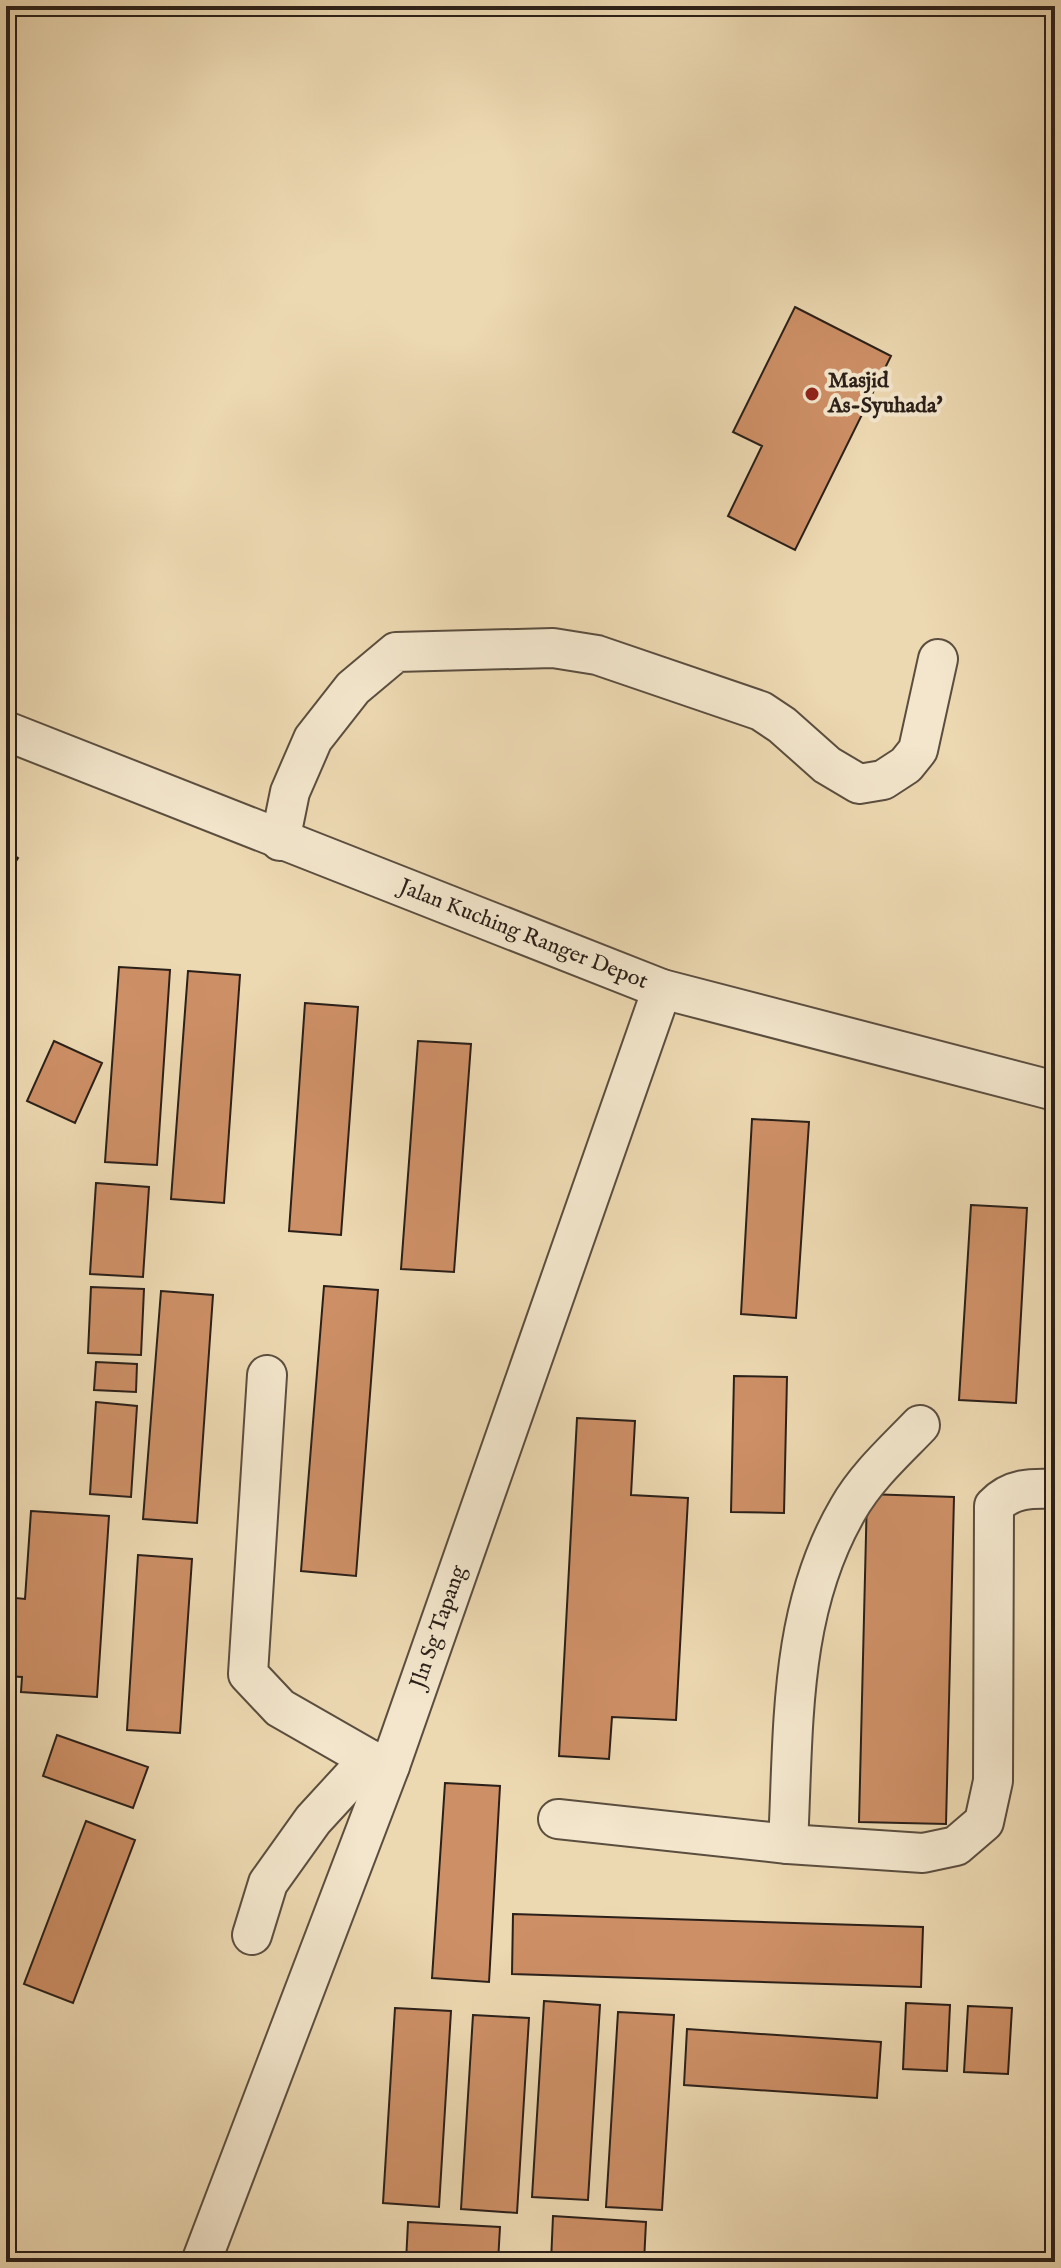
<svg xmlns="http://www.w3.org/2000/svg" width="1061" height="2268" font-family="'IM FELL English',serif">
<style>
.building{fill:#cd8f66;stroke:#2b2019;stroke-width:2}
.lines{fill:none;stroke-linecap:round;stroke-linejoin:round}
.minor-casing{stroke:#5b4e3f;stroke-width:42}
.minor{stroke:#f3e6cc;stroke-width:38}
.poi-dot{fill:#8f2418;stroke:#f3e6cc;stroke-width:3}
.labels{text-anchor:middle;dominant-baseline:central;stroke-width:8;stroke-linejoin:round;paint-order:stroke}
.poi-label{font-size:22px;font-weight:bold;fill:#2b2019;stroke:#f3e6cc;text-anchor:start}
.street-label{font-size:22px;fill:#2b2019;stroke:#f3e6cc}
</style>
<rect width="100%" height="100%" fill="#ecd8b1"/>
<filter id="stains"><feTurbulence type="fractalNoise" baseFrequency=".0025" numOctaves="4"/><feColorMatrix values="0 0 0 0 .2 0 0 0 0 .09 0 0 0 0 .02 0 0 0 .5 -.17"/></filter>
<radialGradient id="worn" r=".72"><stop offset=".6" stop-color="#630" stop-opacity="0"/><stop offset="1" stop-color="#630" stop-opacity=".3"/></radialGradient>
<path class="building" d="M795 307 891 356 795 550 728 516 762 446 733 432Z
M6 850 18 858 6 877Z
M119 967 170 970 157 1165 105 1162Z
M188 971 240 975 224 1203 171 1199Z
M305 1003 358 1007 341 1235 289 1231Z
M54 1041 102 1063 75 1123 27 1101Z
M418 1041 471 1044 454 1272 401 1269Z
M752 1119 809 1122 796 1318 741 1314Z
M96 1183 149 1187 143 1277 90 1274Z
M971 1205 1027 1208 1016 1403 959 1400Z
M324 1286 378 1290 356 1576 301 1571Z
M91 1287 144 1289 141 1355 88 1353Z
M161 1291 213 1295 197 1523 143 1519Z
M96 1362 137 1364 136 1392 94 1390Z
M734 1376 787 1377 784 1513 731 1512Z
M96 1402 137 1406 131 1497 90 1494Z
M577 1418 635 1421 631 1495 688 1498 676 1720 612 1717 609 1759 559 1756Z
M867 1494 954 1497 946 1824 859 1822Z
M31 1511 109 1516 97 1697 21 1692 22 1677 6 1676V1597L25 1599Z
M138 1555 192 1559 180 1733 127 1730Z
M57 1735 148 1767 133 1808 43 1776Z
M445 1783 500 1786 489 1982 432 1978Z
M86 1821 135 1840 73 2003 24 1984Z
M513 1914 923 1927 921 1987 512 1974Z
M544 2001 600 2005 588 2200 532 2197Z
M906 2003 950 2005 947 2071 903 2069Z
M968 2006 1012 2008 1008 2074 964 2072Z
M395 2008 451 2011 439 2207 383 2203Z
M618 2012 674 2015 662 2210 606 2207Z
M473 2015 529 2018 517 2213 461 2209Z
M687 2029 881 2042 877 2098 684 2085Z
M553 2216 646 2222 644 2262H551Z
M408 2222 500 2227 498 2262H406Z"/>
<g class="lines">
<g class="minor-casing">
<g id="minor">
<path id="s1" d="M6 731 662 989 1055 1091"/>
<path d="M280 841 290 792 313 739 353 688 396 652 553 648 597 655 761 711 782 725 827 765 859 784 883 780 906 765 918 750 938 659"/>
<path d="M267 1375 248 1674 280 1708 369 1759 390 1766"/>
<path d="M558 1819 788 1844 923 1853 956 1846 984 1822 993 1781 994 1506C1011 1488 1031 1488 1055 1489"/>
<path d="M788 1844C794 1729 788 1612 848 1509 866 1477 895 1451 920 1425"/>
<path d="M252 1935 268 1883 313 1820 369 1759"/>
<path id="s2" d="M201 2262 390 1766 662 989"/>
</g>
</g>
<use href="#minor" class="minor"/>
</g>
<circle class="poi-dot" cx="812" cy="394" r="8"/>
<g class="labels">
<g class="poi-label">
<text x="828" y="381">Masjid<tspan x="828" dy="25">As-Syuhada'</tspan></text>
</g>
<g class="street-label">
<text stroke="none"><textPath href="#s1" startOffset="556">Jalan Kuching Ranger Depot</textPath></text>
<text stroke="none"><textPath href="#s2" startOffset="678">Jln Sg Tapang</textPath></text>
</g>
</g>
<rect width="1061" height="2268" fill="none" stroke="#ecd8b1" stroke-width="32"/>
<rect x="8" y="8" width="1045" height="2252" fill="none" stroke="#2b2019" stroke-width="4"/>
<rect x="16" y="16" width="1029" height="2236" fill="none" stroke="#2b2019" stroke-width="2"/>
<rect width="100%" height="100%" filter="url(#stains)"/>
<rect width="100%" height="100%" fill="url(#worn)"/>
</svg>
